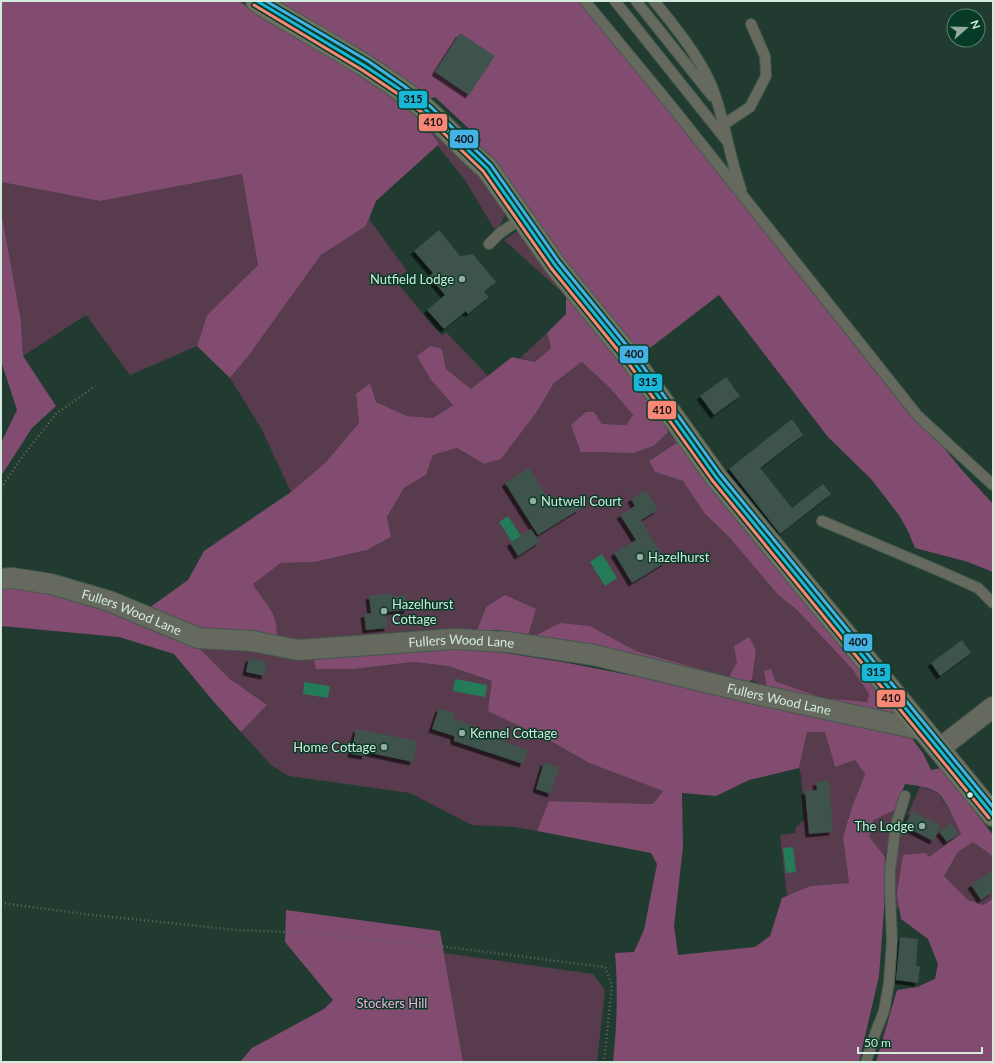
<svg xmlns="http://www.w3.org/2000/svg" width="994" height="1063" font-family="Lato,sans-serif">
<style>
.green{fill:#593b4e}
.forest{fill:#824c70;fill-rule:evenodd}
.water{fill:#247b58}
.building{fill:#3c534c;filter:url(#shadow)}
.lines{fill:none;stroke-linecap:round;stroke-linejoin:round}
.service-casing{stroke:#43584e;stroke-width:12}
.minor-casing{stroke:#43584e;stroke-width:22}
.primary-casing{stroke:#43584e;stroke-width:24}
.path{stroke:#626a60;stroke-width:2.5;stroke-dasharray:1 3;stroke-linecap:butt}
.service{stroke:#65695e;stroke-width:10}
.minor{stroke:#65695e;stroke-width:20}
.primary{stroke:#6e7161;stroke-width:22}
.bus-1-casing{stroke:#083b27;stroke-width:6}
.bus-2-casing{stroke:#083b27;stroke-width:6}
.bus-3-casing{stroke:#083b27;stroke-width:6}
.bus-1{stroke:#1ab6d8;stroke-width:3}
.bus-2{stroke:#f88776;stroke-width:3}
.bus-3{stroke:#44b2e5;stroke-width:3}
.poi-dot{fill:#94ada0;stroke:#083b27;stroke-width:1.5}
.bus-dot{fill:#d2ebdd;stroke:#083b27;stroke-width:1.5}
.labels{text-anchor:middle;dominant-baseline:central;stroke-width:3;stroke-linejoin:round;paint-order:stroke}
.poi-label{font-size:13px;fill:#d2ebdd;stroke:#083b27;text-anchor:start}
.street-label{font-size:13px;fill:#d2ebdd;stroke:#083b27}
.park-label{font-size:13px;fill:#fcafde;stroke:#083b27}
.line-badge{stroke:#083b27;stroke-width:1.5}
.pale-badge-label{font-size:11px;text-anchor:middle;font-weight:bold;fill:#111}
</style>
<defs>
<filter id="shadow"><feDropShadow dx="-3.5" dy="3.5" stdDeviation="0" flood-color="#0009"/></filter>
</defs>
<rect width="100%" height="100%" fill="#213b30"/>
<path class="green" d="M405 105 450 143 484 181 505 209V215L499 227 495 230 465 180 437 145 439 144Z
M242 174 258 265 207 315 197 346 130 375 86 315 23 356 21 321 1 211V182L100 201Z
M369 219 407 271 395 280 433 326 442 335 446 332 488 376 471 389 446 369 442 349 431 380 453 405 433 418 407 416 376 402 370 383 356 394 359 423 325 463 291 492 261 428 230 378 249 355 321 255 366 226Z
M518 231 566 296 504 240Z
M547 333 551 348 535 362 520 358Z
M582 362 609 387 633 415 626 425 602 424 594 412 581 452 633 453 654 446 668 432 678 442 649 461 655 472 683 481 705 514 729 537 779 596 796 609 853 670 869 694 867 702 823 698 775 681 764 671 767 688 752 680 756 650 737 662 729 677 636 651 589 626 533 637 528 636 536 609 486 607 477 630 412 631 294 640 277 637V629L253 584 281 563 315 562 367 550 391 537 387 517 404 488 426 475 433 455 457 448 484 464 501 459 536 413 554 383Z
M220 647 313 658 354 669 413 662 448 666 492 681 549 740 589 763 663 791 653 804 550 801 537 831 514 827 472 825 410 793 289 776 271 765 241 732 267 705 230 679 199 648Z
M807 732H825L835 767 855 760 865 774 852 807 843 837 849 883 810 886 787 896 780 835 795 833 796 827 805 819 801 775 799 768Z
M920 786 938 793 951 813 961 834 929 857 897 894 900 910 893 904 894 866 900 833Z
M895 810 885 857 868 837 874 820Z
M973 842 990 854 993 858V898L984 905 968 900 944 876 958 852Z
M444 953 593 974 605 990 597 1062H463Z"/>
<path class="forest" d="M1 1H239C276 27 316 47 354 71 388 93 416 110 439 144L376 201 366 226 321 255 249 355 230 378 197 346 207 315 258 265 242 174 100 201 1 182Z
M279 1H585L961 469 993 504V572L968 562 915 548 908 531 899 515 871 479 828 437 719 295 633 361 473 157 481 140 435 97 424 101Z
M1 211 21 321 23 356 56 406 32 428 1 476V443L17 410 1 361Z
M566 296 659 406 668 432 654 446 633 453 581 452 571 425 586 412H594L602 424 626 425 633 415 609 387 582 362 554 383 536 413 501 459 484 464 457 448 433 455 426 475 404 488 387 517 391 537 367 550 315 562 281 563 253 584C265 605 278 611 277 637L203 630 149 608 188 580 204 551 291 492 325 463 359 423 356 394 370 383 376 402 407 416 433 418 453 405 431 380 417 356 430 346 442 349 446 369 471 389 512 357 535 362 551 348 547 333 566 314Z
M678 442 897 708 899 718 767 688 764 671 771 669 775 681 823 698 867 702 869 694 853 670 796 609 779 596 729 537 705 514 683 481 655 472 649 461Z
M19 586 61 594 114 610 199 648 230 679 267 705 241 732 214 702 174 654 119 637 1 626V588Z
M505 595 536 609 528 636 498 630H477L486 607Z
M560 623 590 626 636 651 729 677 737 662 734 646 749 637 756 650 752 680 740 685 533 637Z
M473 648 568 663 690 687 909 735 923 753 931 770 941 768 993 835V858L990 854 973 842 958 852 944 876 968 900 984 905 993 898V1062H876L897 990 917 987 935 979 938 964 928 939 901 919 897 894 903 855 926 853 929 857 961 834C957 825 945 798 938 793 930 787 915 785 905 784L895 810 874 820 869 837 885 857 884 910 879 976 859 1062H613C617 1026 618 989 615 953L634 952 644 930 657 864 651 853 537 831 549 801 653 804 663 791 589 763 549 740 488 711 492 681 448 666 413 662 354 669H316L313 658 360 653ZM807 732H825L835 767 855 760 865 774 852 807 843 837 849 883 810 886 782 898 770 936 755 947 678 955 674 926 683 847 682 793 716 796 749 780 799 768Z
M286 910 440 931 463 1062H240L252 1048 324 1009 333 1000 285 942Z"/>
<path class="water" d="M508 516 521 536 512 542 499 522Z
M602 554 617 578 605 586 590 562Z
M455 679 487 685 485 697 453 691Z
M304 682 330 686 328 698 303 694Z
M793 847 796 872 786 873 783 848Z"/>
<path class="building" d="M460 33 495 56 469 95 435 72Z
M439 230 460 256 473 254 496 282 484 292 489 297 468 314 466 311 444 329 427 310 445 295 429 276 433 273 414 251Z
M726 377 740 396 714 415 700 396Z
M792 419 803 435 760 468 792 508 823 484 831 494 780 534 729 469Z
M529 468 553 507 567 497H573L580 509 538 535 505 483Z
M646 490 658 510 641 520 666 562 632 583 614 553 636 540 620 515 635 506 631 499Z
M531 529 540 542 518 556 510 543Z
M392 593V597L406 595 408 610 385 612 388 628 366 630 364 614 371 613 369 596Z
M962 640 971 653 940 676 931 663Z
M249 658 267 662 265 676 246 672Z
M439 708 454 713 453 718 472 725 470 730 528 750 523 764 454 741V736L432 729Z
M356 729 417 741 413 762 366 752 365 756 351 754Z
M544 762 559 767 551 794 536 789Z
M829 781 833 832 809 834 805 791 817 790 816 782Z
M912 811 941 826 933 841 904 826Z
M951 823 958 834 947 842 939 832Z
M993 871V892L981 900 971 885Z
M900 937 918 939 916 966H920L918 983 896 980Z"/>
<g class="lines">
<g class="service-casing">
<path id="service" d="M585 1 673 108 918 416 993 485
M615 1 726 140
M636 1 712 96
M654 1C672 22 699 57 710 82 725 116 728 154 741 189
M723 125 750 107 766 76 765 56 751 24
M489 244 500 233 522 218
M822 521 942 572 978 588 993 603
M866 1062 875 1034 884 1011 889 983 892 941 890 893V871L896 824 905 796"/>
</g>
<g class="minor-casing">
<g id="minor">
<path id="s1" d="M1 579 12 578 51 584 109 601 198 638 252 641 298 650 455 639 507 642 594 655 755 694 923 730"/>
<path d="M939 749 993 707"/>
</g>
</g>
<g class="primary-casing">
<path id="primary" d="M257 1 271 10C321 40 373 67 418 103 443 123 462 148 487 168L555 265 633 361 716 477 993 815"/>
</g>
<path class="path" d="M1 488 22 457 56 414 95 386
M911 784 926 762
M1 903 92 915 237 930 313 933 455 948 605 967 612 985 604 1062"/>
<use href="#service" class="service"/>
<use href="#minor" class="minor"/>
<use href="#primary" class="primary"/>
<g class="bus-1-casing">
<path id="bus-1" d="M257 1 365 66 401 90 427 111 487 168 555 265 633 361 716 477 993 815"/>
</g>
<g class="bus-2-casing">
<path id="bus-2" d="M254 5 362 70 398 94 424 114 483 171 551 268 629 364 712 480 989 818"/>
</g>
<g class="bus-3-casing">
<path id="bus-3" d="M266 1 368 61 404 86 431 107 491 165 559 262 637 358 720 474 993 807"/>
</g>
<use href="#bus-1" class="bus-1"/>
<use href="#bus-2" class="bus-2"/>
<use href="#bus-3" class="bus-3"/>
</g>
<g class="poi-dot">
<circle cx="462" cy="279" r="4"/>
<circle cx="533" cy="501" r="4"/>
<circle cx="640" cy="557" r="4"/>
<circle cx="384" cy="611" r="4"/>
<circle cx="462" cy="733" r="4"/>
<circle cx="384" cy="747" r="4"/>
<circle cx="922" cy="826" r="4"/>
</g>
<circle class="bus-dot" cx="970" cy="795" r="3.5"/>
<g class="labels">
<g class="poi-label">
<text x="454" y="279" text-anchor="end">Nutfield Lodge</text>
<text x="541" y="501">Nutwell Court</text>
<text x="648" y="557">Hazelhurst</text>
<text x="392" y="604">Hazelhurst<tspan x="392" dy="15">Cottage</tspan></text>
<text x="470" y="733">Kennel Cottage</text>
<text x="376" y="747" text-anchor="end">Home Cottage</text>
<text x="914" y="826" text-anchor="end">The Lodge</text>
</g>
<g class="street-label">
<text stroke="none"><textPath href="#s1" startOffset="136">Fullers Wood Lane</textPath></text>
<text stroke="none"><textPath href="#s1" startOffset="472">Fullers Wood Lane</textPath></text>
<text stroke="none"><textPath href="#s1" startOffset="796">Fullers Wood Lane</textPath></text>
</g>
<g class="park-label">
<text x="392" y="1003">Stockers Hill</text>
</g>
</g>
<g class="line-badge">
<rect x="398" y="90" width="30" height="19" rx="4" fill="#1ab6d8"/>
<rect x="418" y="113" width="30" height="19" rx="4" fill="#f88776"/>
<rect x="449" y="129" width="30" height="20" rx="4" fill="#44b2e5"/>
<rect x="619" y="345" width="30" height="19" rx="4" fill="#44b2e5"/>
<rect x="633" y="373" width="30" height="19" rx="4" fill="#1ab6d8"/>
<rect x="647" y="400" width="30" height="20" rx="4" fill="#f88776"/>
<rect x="843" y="633" width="30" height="19" rx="4" fill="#44b2e5"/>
<rect x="861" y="663" width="30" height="19" rx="4" fill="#1ab6d8"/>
<rect x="876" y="689" width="30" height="19" rx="4" fill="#f88776"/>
</g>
<g class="pale-badge-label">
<text x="413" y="103">315</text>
<text x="433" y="126">410</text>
<text x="464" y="143">400</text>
<text x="634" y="358">400</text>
<text x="648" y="386">315</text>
<text x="662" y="414">410</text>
<text x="858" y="646">400</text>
<text x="876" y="676">315</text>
<text x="891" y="702">410</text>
</g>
<rect width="994" height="1063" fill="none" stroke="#d2ebdd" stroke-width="4"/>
<g transform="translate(966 28) rotate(70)"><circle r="19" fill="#083b27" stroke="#598170"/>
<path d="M0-3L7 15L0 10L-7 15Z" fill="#94ada0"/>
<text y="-6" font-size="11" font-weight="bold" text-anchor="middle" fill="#d2ebdd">N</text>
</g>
<path d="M858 1047v6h124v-6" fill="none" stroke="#d2ebdd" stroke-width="2"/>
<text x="864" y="1047" font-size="12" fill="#d2ebdd" stroke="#083b27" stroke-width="3" paint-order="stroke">50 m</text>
</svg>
